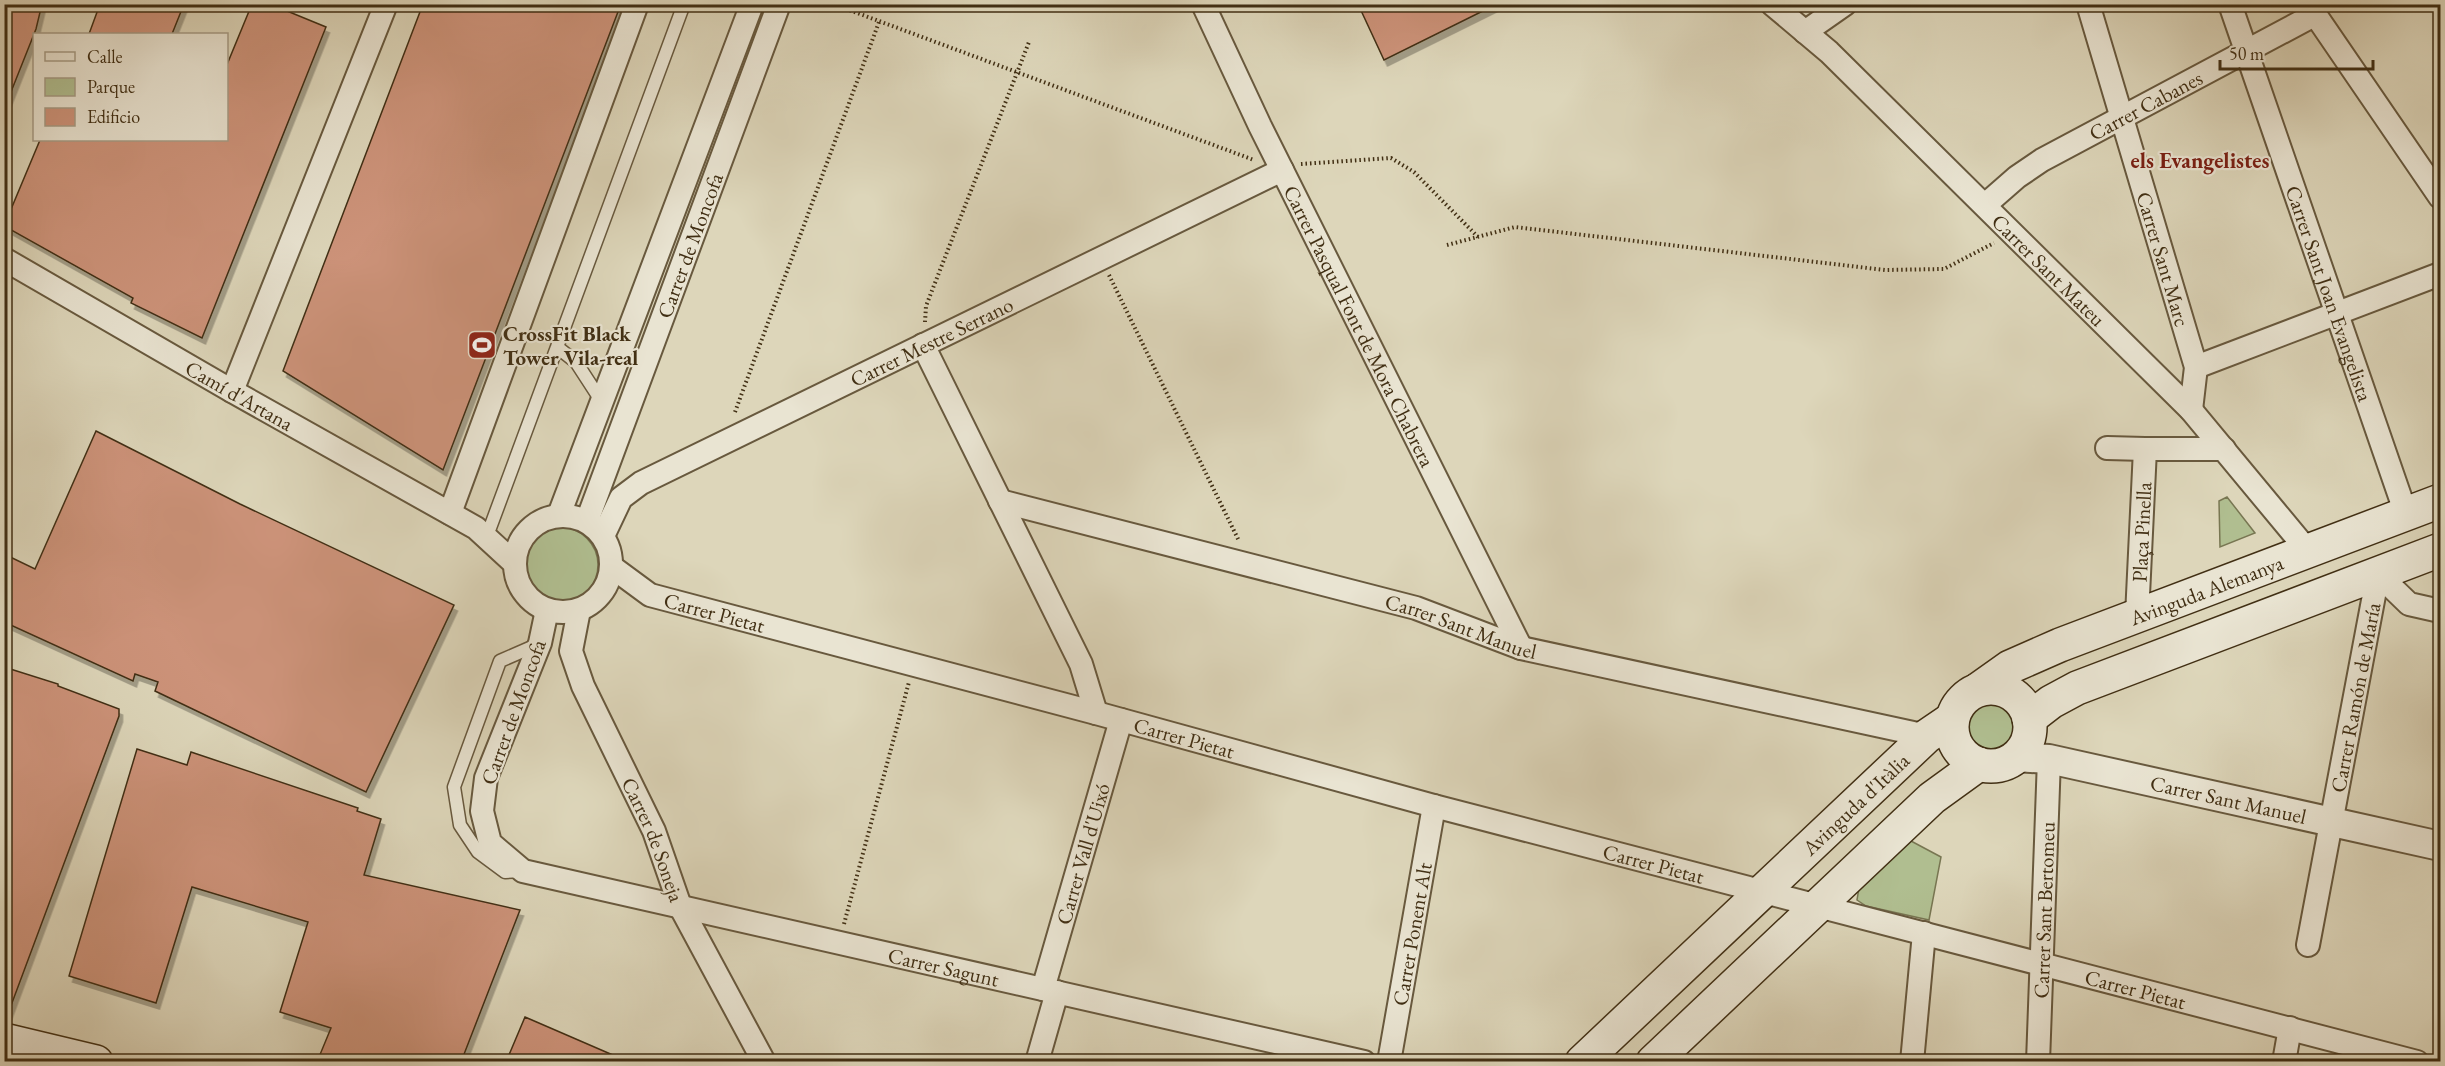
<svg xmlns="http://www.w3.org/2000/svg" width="2445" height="1066" font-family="'EB Garamond',serif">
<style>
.green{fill:#b0be90;stroke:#787652;stroke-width:1.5}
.building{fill:#cd937a;stroke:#412f14;stroke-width:1.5;filter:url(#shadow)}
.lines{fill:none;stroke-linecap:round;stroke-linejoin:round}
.service-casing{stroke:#68593e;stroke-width:15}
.minor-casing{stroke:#68593e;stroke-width:26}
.tertiary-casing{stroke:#68593e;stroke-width:32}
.secondary-casing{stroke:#412f14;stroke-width:36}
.path{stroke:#412f14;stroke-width:4;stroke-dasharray:1.5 3;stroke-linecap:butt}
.service{stroke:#e9e4d2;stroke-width:12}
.minor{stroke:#e9e4d2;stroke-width:22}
.tertiary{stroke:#e9e4d2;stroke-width:28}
.secondary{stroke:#e9e4d2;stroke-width:33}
.labels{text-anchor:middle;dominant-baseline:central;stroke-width:4.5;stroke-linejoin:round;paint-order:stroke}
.street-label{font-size:21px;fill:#412f14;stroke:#e9e4d2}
.poi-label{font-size:21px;font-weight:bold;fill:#412f14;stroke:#e9e4d2;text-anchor:start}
.neighbourhood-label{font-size:22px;font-weight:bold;fill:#7a1f14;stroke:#e9e4d2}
</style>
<defs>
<filter id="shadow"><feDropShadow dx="3.5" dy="6" stdDeviation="0" flood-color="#0004"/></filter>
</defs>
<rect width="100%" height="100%" fill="#ddd6ba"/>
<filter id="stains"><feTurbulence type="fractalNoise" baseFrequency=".00333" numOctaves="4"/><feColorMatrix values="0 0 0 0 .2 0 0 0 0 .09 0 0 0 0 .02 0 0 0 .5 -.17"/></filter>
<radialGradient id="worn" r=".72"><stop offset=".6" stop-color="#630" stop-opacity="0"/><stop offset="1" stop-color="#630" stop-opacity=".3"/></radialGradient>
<path class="green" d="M2227 497 2255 533 2220 547 2219 501Z
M522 565a38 38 0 1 1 76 0a38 38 0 1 1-76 0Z
M1968 726a23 23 0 1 1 46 0a23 23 0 1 1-46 0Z
M1911 841 1941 857 1929 920 1866 906 1857 900 1859 888Z"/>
<path class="building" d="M4 4H42L36 29 5 107Z
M100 4H184L172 34H89Z
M252 4H270L326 27 202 338 131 303 133 298 4 226 40 140H226V67Z
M423 4H621L443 470 283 371Z
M1358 4H1497L1384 60Z
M96 431 240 504 454 605 366 792 155 691 158 682 135 674 133 681 4 622V554L35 569Z
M4 667 58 684V686L119 709V716L6 1019Z
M137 749 187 765 191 752 358 808 357 811 381 819 364 875 520 910 461 1062H330L319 1057 331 1028 280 1012 308 922 192 887 156 1003 69 976Z
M525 1017 629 1062H506Z"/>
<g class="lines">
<g class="service-casing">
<path id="service" d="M557 347 576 362 602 402
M490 528 684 4
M522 871 505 872 478 852 460 825 454 787 500 661 539 644"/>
</g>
<g class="minor-casing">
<g id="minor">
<path id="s1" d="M1203 4 1260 126 1521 648"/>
<path id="s2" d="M1772 4 1829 52 2191 410 2308 551"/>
<path id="s3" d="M2088 4 2196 367 2191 410"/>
<path id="s4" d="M2230 4 2406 514"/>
<path d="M2308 4 2440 197"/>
<path d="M1805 32 1845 4"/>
<path id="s5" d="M1985 205 2017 177 2042 160 2314 15"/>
<path id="s6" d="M4 259 232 391 476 528 514 563"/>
<path d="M923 345 1081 664 1096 713"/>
<path d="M2196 367 2440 274"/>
<path d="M232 391 386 4"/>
<path d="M2107 448 2145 449"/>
<path id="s7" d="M1000 501 1416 608 1521 648 1927 736"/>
<path d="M450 513 637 4"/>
<path d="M559 515 752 4"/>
<circle cx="563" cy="564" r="48"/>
<path id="s8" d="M587 521 779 4"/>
<path id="s9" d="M603 536 621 498 641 483 1282 170"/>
<path id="s10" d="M612 567 650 595 1096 713 1434 806 2417 1062"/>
<path d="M2378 574 2409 604 2440 611"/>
<path id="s11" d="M547 610 540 643 486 778 482 811 490 843 523 871 1364 1062"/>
<path id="s12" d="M579 610 571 651 583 686 654 831 680 906 764 1062"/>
<path id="s13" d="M2137 616 2145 449H2224"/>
<path id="s14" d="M2308 945 2378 574"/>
<path id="s15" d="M1043 989 1121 720"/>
<path d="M1037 1062 1057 992"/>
<path id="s16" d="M1389 1062 1434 806"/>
<path d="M1912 1062 1924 933"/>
<path id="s17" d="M2038 1062 2049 759"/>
<path d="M2284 1062 2290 1028"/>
</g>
</g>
<g class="tertiary-casing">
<g id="tertiary">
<path id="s18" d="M2015 757 2049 759 2440 846"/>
</g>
</g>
<g class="secondary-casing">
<g id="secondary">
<circle cx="1991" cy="727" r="39"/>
<path id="s19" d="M1979 689 2010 667 2060 645 2440 501"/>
<path d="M2029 719 2051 702 2077 688 2440 550"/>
<path d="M4 1040 96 1062"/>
<path id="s20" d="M1582 1062 1927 736 1952 719"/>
<path d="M1653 1062 1932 798 1979 764"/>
</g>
</g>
<path class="path" d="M833 4 1254 160
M1301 164 1391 158 1414 172 1478 237
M1447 245 1515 227 1885 270 1944 269 1994 243
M1109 275 1239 541
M925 322 926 306 1029 42
M735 412 879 22
M844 924 909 682"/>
<use href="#service" class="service"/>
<use href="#minor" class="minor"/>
<use href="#tertiary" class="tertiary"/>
<use href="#secondary" class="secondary"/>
</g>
<defs>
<g id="stadium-square" transform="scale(1.5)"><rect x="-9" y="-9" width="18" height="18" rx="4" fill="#8f2418" stroke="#e9e4d2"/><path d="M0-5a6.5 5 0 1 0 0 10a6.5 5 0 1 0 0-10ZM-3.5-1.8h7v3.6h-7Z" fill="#fff"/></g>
</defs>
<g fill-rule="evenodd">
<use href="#stadium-square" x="482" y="345"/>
</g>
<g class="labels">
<g class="street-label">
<text stroke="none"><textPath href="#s5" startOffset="190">Carrer Cabanes</textPath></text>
<text stroke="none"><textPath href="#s8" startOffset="294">Carrer de Moncofa</textPath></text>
<text stroke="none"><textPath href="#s3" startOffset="266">Carrer Sant Marc</textPath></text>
<text stroke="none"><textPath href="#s2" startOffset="384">Carrer Sant Mateu</textPath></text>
<text stroke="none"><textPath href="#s4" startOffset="306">Carrer Sant Joan Evangelista</textPath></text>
<text stroke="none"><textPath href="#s1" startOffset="358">Carrer Pasqual Font de Mora Chabrera</textPath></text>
<text stroke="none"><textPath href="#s9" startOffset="390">Carrer Mestre Serrano</textPath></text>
<text stroke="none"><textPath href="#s6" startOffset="272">Camí d'Artana</textPath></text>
<text stroke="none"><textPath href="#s13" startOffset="84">Plaça Pinella</textPath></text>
<text stroke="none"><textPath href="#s19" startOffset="249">Avinguda Alemanya</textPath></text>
<text stroke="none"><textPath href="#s10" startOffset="114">Carrer Pietat</textPath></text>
<text stroke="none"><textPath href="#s7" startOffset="478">Carrer Sant Manuel</textPath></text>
<text stroke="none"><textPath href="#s14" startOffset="252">Carrer Ramón de María</textPath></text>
<text transform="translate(513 712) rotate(-70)">Carrer de Moncofa</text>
<text stroke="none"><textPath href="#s10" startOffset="600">Carrer Pietat</textPath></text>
<text stroke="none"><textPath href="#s18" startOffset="218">Carrer Sant Manuel</textPath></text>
<text stroke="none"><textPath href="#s20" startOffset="376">Avinguda d'Itàlia</textPath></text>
<text stroke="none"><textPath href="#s12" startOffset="248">Carrer de Soneja</textPath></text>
<text stroke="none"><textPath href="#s15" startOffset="141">Carrer Vall d'Uixó</textPath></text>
<text stroke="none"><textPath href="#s10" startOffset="1086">Carrer Pietat</textPath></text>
<text stroke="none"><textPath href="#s17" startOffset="152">Carrer Sant Bertomeu</textPath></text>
<text stroke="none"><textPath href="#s16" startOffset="130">Carrer Ponent Alt</textPath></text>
<text stroke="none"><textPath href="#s11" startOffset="720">Carrer Sagunt</textPath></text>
<text stroke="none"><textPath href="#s10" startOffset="1584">Carrer Pietat</textPath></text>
</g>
<g class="poi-label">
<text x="503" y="333">CrossFit Black<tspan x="503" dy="24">Tower Vila-real</tspan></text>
</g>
<g class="neighbourhood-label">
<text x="2200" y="160">els Evangelistes</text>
</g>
</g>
<rect width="2445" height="1066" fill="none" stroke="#ddd6ba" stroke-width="24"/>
<rect x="6" y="6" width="2433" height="1054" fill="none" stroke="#412f14" stroke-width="3"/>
<rect x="12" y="12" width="2421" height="1042" fill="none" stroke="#412f14" stroke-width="1.5"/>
<rect x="33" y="33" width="195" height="108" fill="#e9e4d2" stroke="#a69c86" stroke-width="1.5"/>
<rect x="45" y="52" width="30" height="9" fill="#e9e4d2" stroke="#a69c86" stroke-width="1.5"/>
<text x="87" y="63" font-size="18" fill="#412f14">Calle</text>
<rect x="45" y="78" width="30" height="18" fill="#b0be90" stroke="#a69c86" stroke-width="1.5"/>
<text x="87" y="93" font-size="18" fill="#412f14">Parque</text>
<rect x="45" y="108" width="30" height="18" fill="#cd937a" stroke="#a69c86" stroke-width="1.5"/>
<text x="87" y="123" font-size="18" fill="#412f14">Edificio</text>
<path d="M2220 60v9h153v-9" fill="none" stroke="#412f14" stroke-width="3"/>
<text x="2229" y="60" font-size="18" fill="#412f14" stroke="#e9e4d2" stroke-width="4.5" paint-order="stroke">50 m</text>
<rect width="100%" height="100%" filter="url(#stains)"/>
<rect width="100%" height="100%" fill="url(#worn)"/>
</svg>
